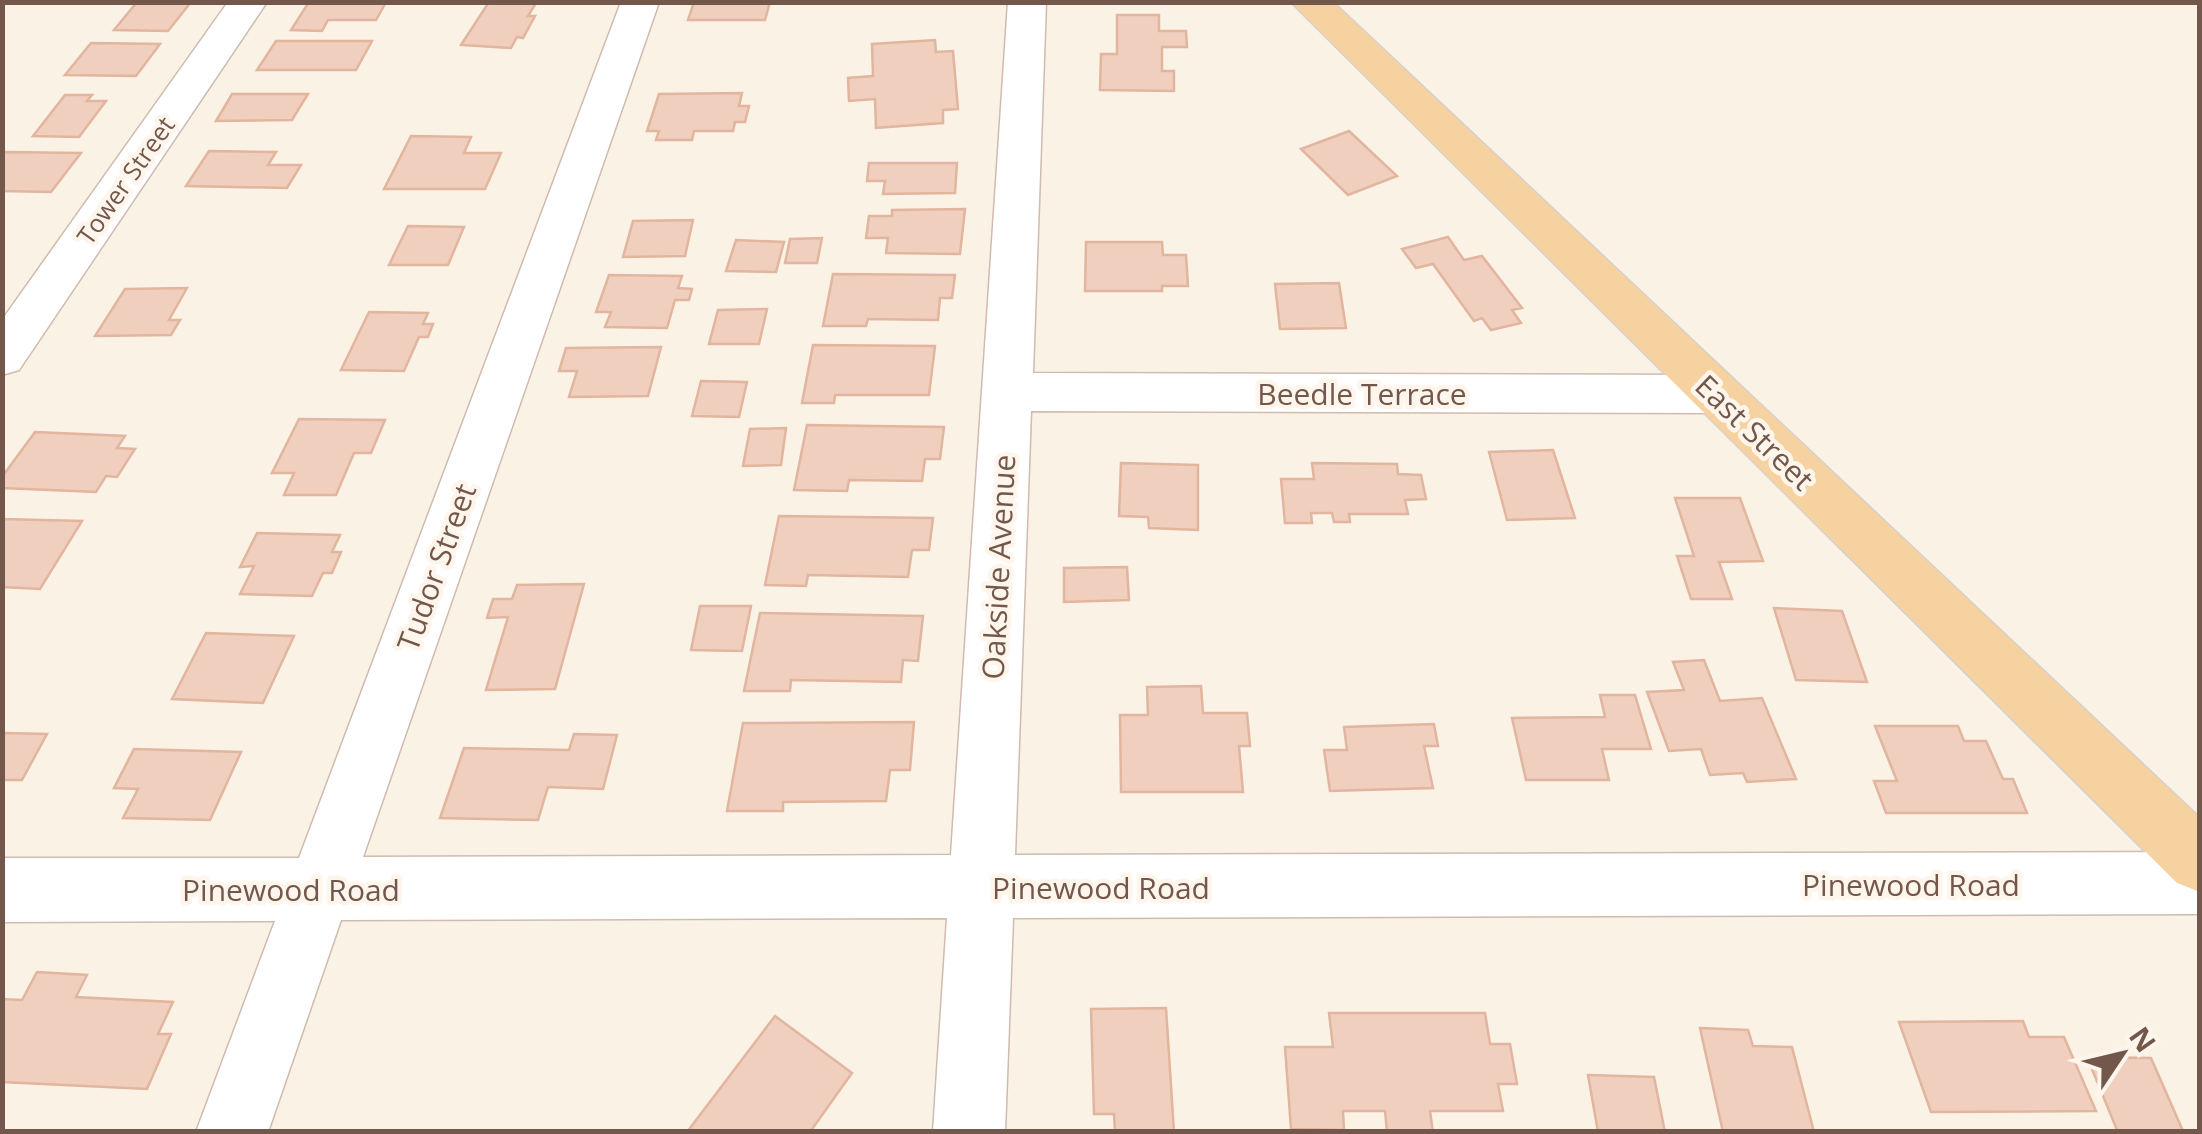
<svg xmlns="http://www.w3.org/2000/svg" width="2202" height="1134" font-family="'Open Sans',sans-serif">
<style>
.building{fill:#f0cfbe;stroke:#e2b59f;stroke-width:2.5}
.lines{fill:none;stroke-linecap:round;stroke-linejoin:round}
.minor-casing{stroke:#cfbbaf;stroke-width:3}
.major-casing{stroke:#d8d0cd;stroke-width:3}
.minor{fill:#fff;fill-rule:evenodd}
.major{fill:#f7d2a1;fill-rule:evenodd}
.labels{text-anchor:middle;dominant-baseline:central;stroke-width:9;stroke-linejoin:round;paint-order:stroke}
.far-street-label{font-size:25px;fill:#74574b;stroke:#fef6ec}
.street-label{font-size:30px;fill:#74574b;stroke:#fef6ec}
</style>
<rect width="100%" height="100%" fill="#fbf2e6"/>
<path class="building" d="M137 2H191L168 31 114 30Z
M309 2H386L376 20H328L322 31 291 30Z
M489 2 536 3 528 16H535L523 38 517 37 511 48 461 45Z
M694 2H770L765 20H688Z
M1117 15H1159V31H1186L1187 47H1162V71H1174V91L1100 90 1101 54H1117Z
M935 40 936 52 953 51 958 109 943 110V123L876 128 875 99 849 101 848 78 873 76 872 44Z
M276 41H372L356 70H257Z
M91 43 160 44 136 76 65 75Z
M742 93 739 106H749L745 122H735L733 131H694L692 140H656L659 131H647L659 94Z
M232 94H308L292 120 216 121Z
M65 95H92L87 101H106L79 137 33 136Z
M1349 131 1397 176 1348 195 1301 149Z
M411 136 471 137 464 153H501L485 189H384Z
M209 151 276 152 268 165H301L287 188 186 186Z
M2 152H3L81 153 51 192 2 191Z
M869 163H957L955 193 883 194 885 181H867Z
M965 209 960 254 886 253 888 238H866L869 216H892V210Z
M693 220 685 256 623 257 633 221Z
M408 226 464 227 448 265H389Z
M1448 237 1464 260 1482 256 1522 308 1512 310 1521 323 1491 330 1482 318 1474 321 1433 264 1416 268 1402 249Z
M822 238 817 263H785L790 239Z
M736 240 784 242 776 272 726 271Z
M1086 242H1162L1163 255H1186L1188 286H1162V291H1085Z
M833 274 955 275 952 298H940L938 320 868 319 866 326H823Z
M609 275 682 276 678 288 692 289 689 300H675L667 328 605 327 611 312H596Z
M1339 283 1346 328 1280 329 1275 284Z
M187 288 169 320H180L171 335 95 336 125 289Z
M767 309 759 344H709L718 310Z
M369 312 428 313 423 324H433L428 337H419L404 371 341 370Z
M813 345 935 346 929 395H835L834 403H802Z
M661 347 648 396 569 397 577 371H559L566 348Z
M701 381 747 382 739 417 692 416Z
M299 419 385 420 371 453H354L336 495H284L294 473H272Z
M807 425 944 427 940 459H925L922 481 849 480 847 491 794 490Z
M786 428 781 465 743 466 750 429Z
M35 432 125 436 117 448 135 449 117 477 106 476 96 492 2 488V477Z
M1553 450 1575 518 1507 520 1489 452Z
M1121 463 1198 465V530L1149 528 1148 517 1119 516Z
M1312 463 1397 464 1398 474 1421 475 1426 499 1405 500 1408 514H1349L1350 522H1334L1332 513H1311L1312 523H1285L1281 479H1314Z
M1675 498H1740L1763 561 1719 562 1732 599H1691L1677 556H1694Z
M779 516 933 518 929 550H912L908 577 808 575 806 586 765 585Z
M2 519 82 521 40 589 2 587Z
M257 533 340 535 332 552H341L332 573H323L312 596 240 594 254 566 240 567Z
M1127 567 1129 600 1064 602V568Z
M584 584 555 689 486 690 508 617 487 618 493 599H512L517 585Z
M700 606H751L742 651 691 650Z
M1774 608 1842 611 1867 682 1796 680Z
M760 613 923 616 918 661 903 660 901 682 791 680 790 691H744Z
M206 633 294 636 263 703 172 699Z
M1704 660 1720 701 1762 698 1796 779 1747 782 1743 773 1710 775 1701 749 1669 751 1647 692 1684 690 1673 662Z
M1201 686 1203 713H1247L1250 746H1239L1243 792H1121L1120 715H1148L1147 687Z
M1600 695H1635L1651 749H1602L1609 780H1526L1512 718 1605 717Z
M914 722 910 770H890L886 801 783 802V811H727L743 723Z
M1434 724 1438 746H1424L1433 788 1330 791 1324 750H1347L1344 727Z
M1875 726H1958L1964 741H1986L2003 779H2013L2027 813H1886L1874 781H1897Z
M4 733 47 734 22 780H2Z
M574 734 617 735 603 789 548 787 538 820 440 818 464 748 569 750Z
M134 749 241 752 210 820 123 818 138 789 114 788Z
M37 972 87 975 76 997 173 1002 158 1034H171L147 1089 2 1082V999L22 1000Z
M1166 1008 1174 1132H1115L1114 1114H1094L1091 1009Z
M1329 1013H1485L1490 1044H1510L1517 1084H1498L1503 1111H1430L1433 1132H1387L1385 1111H1343L1344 1130 1291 1129 1285 1047H1333Z
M775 1016 852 1073 810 1132H687Z
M2023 1021 2029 1037H2064L2096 1111 1931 1112 1899 1022Z
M1700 1028 1748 1030 1753 1046 1792 1047 1814 1132H1723Z
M2087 1057 2151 1058 2183 1131 2117 1130Z
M1588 1075 1654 1077 1665 1132H1598Z"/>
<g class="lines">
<g class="minor-casing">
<path id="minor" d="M228 2H267L19 370 2 375V320Z
M621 2H659L363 857 951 855 1008 2H1046L1033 373 1716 375 1734 381 1741 394 1734 407 1716 413 1031 411 1015 855 2200 852V914L1013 918 1005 1132H933L947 918 341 920 268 1132H196L275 921 2 922V858H299Z"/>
</g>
<g class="major-casing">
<path id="major" d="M1291 2H1333L2200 818V892L2177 883Z"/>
</g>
<use href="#minor" class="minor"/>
<use href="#major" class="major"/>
</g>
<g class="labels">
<g class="far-street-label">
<text transform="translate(125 180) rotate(-55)">Tower Street</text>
</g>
<g class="street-label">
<text x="1362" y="393">Beedle Terrace</text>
<text transform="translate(1755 432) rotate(44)">East Street</text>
<text transform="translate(436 567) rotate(-70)">Tudor Street</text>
<text transform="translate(998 567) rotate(-87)">Oakside Avenue</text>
<text x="1911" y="884">Pinewood Road</text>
<text x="1101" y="887">Pinewood Road</text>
<text x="291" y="889">Pinewood Road</text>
</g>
</g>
<rect width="2202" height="1134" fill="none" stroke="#74574b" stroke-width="10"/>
<g transform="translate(2122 1054) rotate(55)" stroke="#fef6ec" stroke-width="8" paint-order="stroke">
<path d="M0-8L18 38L0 25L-18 38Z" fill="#74574b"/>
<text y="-15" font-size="28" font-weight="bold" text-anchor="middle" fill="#74574b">N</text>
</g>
</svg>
